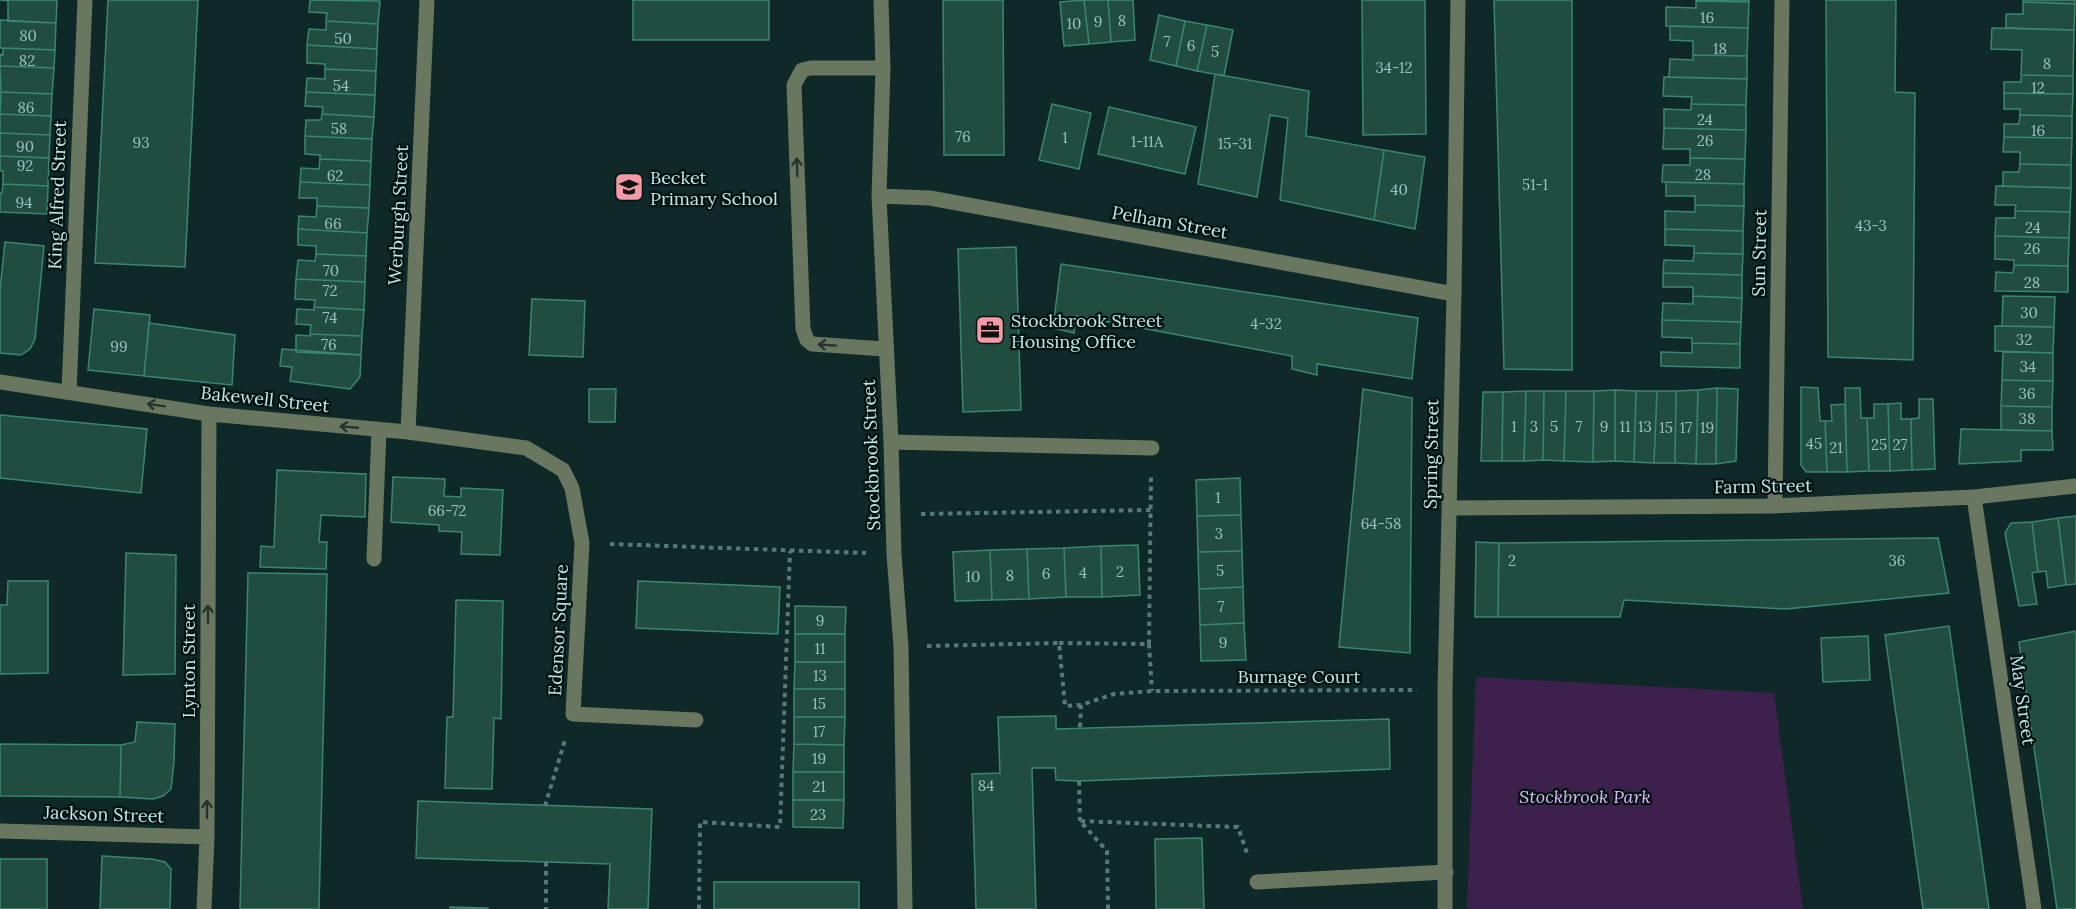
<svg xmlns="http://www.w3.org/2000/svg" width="2076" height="909" font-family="Lora,serif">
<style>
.green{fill:#3d214c}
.building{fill:#214d40;stroke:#3b8671;stroke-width:1.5}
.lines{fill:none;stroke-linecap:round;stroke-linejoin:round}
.path{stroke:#597978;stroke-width:4;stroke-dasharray:4.5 4.5;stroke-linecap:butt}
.minor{stroke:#697660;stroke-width:15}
.oneway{stroke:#25352d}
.labels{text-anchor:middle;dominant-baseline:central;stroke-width:4.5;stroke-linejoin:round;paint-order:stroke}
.number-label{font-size:15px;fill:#9ac2bd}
.poi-label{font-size:18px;fill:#c2e9e7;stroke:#001211;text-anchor:start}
.street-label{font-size:18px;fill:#c2e9e7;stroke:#001211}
.park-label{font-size:18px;font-style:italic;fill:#e0b7f8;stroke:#001211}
</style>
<rect width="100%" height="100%" fill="#0e2928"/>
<path class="green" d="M1476 677 1774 693 1803 909H1467Z"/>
<path class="building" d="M0 0H57L56 23 8 21V1Z
M108 0H198L185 267 95 263Z
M310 0 380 1 378 24 326 21 327 13 309 12Z
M633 0H769V40H633Z
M943 0H1003L1004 155H944Z
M1084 0 1089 44 1064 46 1060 2Z
M1084 0H1108L1111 42 1089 44Z
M1108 0H1133L1135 40 1111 42Z
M1362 0H1425L1426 134 1363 135Z
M1494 0H1572V370L1504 369Z
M1696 0H1749V2L1696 1Z
M1826 0H1896L1895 92 1915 93 1913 360 1828 357Z
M2023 0H2075V4L2023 2Z
M1696 1 1749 2 1748 28 1666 26V7L1696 8Z
M2023 2 2075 4 2074 30 2006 28V14H2023Z
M1159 15 1185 21 1176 66 1150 60Z
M0 20 56 23 55 50 0 48Z
M326 21 378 24 377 49 307 45 309 29 326 30Z
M1185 21 1207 25 1197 71 1176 66Z
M1207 25 1233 30 1224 76 1197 71Z
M1670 26 1748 28 1747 56 1693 55V41L1670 40Z
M1992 28 2074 30 2073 76 2021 75 2022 50 1991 49Z
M307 45 377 49 376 71 325 69V64L307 63Z
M3 48 55 50 54 68 0 66V54L3 55Z
M1693 55 1747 56V79L1669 77 1670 59 1693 60Z
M0 66 54 68 52 94 1 92Z
M325 69 376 71 375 95 306 92 307 78 325 79Z
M1215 74 1309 91 1306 136 1384 150 1374 220 1280 200 1288 118 1270 115 1257 197 1198 184Z
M2021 75 2073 76V94L2004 93V82H2021Z
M1664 77 1747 79 1746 105 1691 104 1692 97 1663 96Z
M1 92 52 94 51 116 0 114Z
M306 92 375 95 374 117 322 114 323 107 305 106Z
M2004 93 2073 94 2072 116 2020 115V109H2004Z
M1052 104 1091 113 1079 169 1039 160Z
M1691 104 1746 105V130L1664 128V109L1691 110Z
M1109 107 1196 127 1185 174 1098 154Z
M0 114 51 116 50 135 0 133Z
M322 114 374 117 372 139 305 136 306 120H321Z
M2020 115 2072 116V138L2004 137V124H2019Z
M1664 128 1746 130 1745 159 1690 158V149H1663Z
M0 133 50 135 49 158 0 156Z
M305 136 372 139 371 161 320 159V155L305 154Z
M2004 137 2072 138 2071 165 2020 164V152H2003Z
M1384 150 1425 157 1415 229 1374 220Z
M0 156 49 158 48 186 3 184V171H0Z
M1690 158 1745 159 1744 184 1662 182 1663 165H1690Z
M320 159 371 161 370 185 300 182 301 168 319 169Z
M2020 164 2071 165V188L2003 186V172H2019Z
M300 182 370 185 369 208 317 206V198H299Z
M1666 182 1744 184V206L1695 205V196H1666Z
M3 184 48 186 47 214 0 212V193H2Z
M1996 186 2071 188 2070 212 2015 211 2016 205H1995Z
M1695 205 1744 206 1743 231 1665 229V211L1695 212Z
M317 206 369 208 367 233 298 229 299 216 316 217Z
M2015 211 2070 212 2069 238 1995 236 1996 218H2015Z
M298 229 367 233 366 256 316 254V246L298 245Z
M1665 229 1743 231V254L1694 253V246L1665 245Z
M1995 236 2069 238 2068 266 2014 265V260L1995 259Z
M5 242 44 246 35 339 30 349 21 355 0 353V289Z
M1016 247 1021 410 963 412 958 249Z
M1694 253 1743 254 1742 275 1663 273 1664 260 1693 261Z
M316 254 366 256 365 282 296 279 298 260 315 261Z
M1061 264 1418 318 1412 379 1317 364V375L1292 369V356L1076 316 1074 333 1053 328Z
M2014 265 2068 266V292L1995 291 1996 272 2013 273Z
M1663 273 1742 275V298L1693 296V287H1663Z
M296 279 365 282 364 310 314 307 315 300 295 299Z
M1693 296 1742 298 1741 322 1662 320 1663 303 1693 304Z
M2003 296 2055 297 2054 327 2002 326Z
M532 299 585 301 583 357 529 355Z
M314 307 364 310 362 336 310 334 311 325 296 324 297 309 314 310Z
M94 309 150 315 144 376 88 370Z
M1662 320 1741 322 1740 344 1692 343V338L1662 337Z
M149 323 235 335 232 385 144 376Z
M1995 326 2054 327 2053 353 1995 351Z
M310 334 362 336 361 355 296 352V335L310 336Z
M1692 343 1740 344V368L1661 366V352L1692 353Z
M282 349 361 355 360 377 350 389 290 381 292 367 280 366Z
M2003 352 2053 353V381L2002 380Z
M2002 380 2053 381 2052 407 2001 406Z
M1801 387 1818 388 1820 421H1825L1827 472H1806L1801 465Z
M1717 388 1716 464H1696L1698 390Z
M1717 388 1738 389 1736 461 1716 464Z
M1845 388H1860L1861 418H1867L1869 471 1847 472Z
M589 389H616L615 422H589Z
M1363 389 1412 398 1410 653 1339 647Z
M1615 390 1636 391 1634 462 1615 461Z
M1615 390V461L1593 462 1594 391Z
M1698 390 1696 464 1675 463 1676 391Z
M1526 391H1544L1543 460 1524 461Z
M1526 391 1524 461H1502L1503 392Z
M1544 391H1566L1564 461 1543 460Z
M1566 391H1594L1593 462 1564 461Z
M1636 391H1657L1654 463 1634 462Z
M1657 391H1676L1675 463H1654Z
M1483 392H1503L1502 461H1481Z
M1919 399H1933L1935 469 1912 470 1911 419 1919 418Z
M1901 403V419H1911L1912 470 1890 471 1888 404Z
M1845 404 1847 472H1827L1825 421H1832L1831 405Z
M1874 404H1888L1890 471H1869L1867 418H1874Z
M2001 406 2052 407V431L2001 430Z
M0 415 147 429 141 493 0 478Z
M1961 429 2052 431 2053 450H2021V461L1959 464Z
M277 470 366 474 365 517 321 515 319 542H327L326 569 260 567 261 546 274 547Z
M393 477 445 479 444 496 461 497V488L503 490 500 555 461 554 462 532 439 531V525L391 522Z
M1240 478 1241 515 1197 516 1196 480Z
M1241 515 1242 551 1198 552 1197 516Z
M2076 516V584L2066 585 2058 518Z
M2058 518 2066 585 2048 588 2046 571 2038 572 2032 522Z
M2032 522 2038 572 2032 573 2037 604 2019 606 2005 533 2011 523Z
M1938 538 1949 593 1786 609 1624 600 1620 617H1498L1499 543Z
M1476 542 1499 543 1498 617H1475Z
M1138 545 1140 595 1102 597 1101 546Z
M1101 546 1102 597H1066L1064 548Z
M1064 548 1066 597 1029 599 1027 549Z
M1027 549 1029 599 992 600 990 550Z
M990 550 992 600 955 601 953 552Z
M1242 551 1243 587 1199 589 1198 552Z
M126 553 176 555 175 674 123 675Z
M248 573 327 574 319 909H240Z
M8 581H48V673L0 674V605H7Z
M638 581 780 587 778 634 636 628Z
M1243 587 1244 623 1200 625 1199 589Z
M456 600 503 601 501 719 494 718 492 789 445 788 447 717H453Z
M795 606 846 607 845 634H795Z
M1244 623 1246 660 1201 661 1200 625Z
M1949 626 1989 909H1923L1885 635Z
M2076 631V909H2057L2019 642Z
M795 634H845V662H795Z
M1868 636 1870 680 1823 682 1821 638Z
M795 662H845V689H794Z
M794 689H845V717H794Z
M1056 716V729L1389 719 1390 769 1079 781 1056 780 1055 768H1032L1036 909H976L972 774 1000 773 998 717Z
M794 717H845L844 745 794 744Z
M137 722 175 724 174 761 171 789 163 796 153 799 120 797 121 745 135 742Z
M0 744 121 745 120 797 0 796Z
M794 744 844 745V772H793Z
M793 772H844V800H793Z
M793 800H844L843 828 793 827Z
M418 801 652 809 648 909H608L610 864 416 858Z
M1202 838 1204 909H1156L1155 839Z
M102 856 151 859 165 862 171 869 170 909H100Z
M0 859H47V909H0Z
M714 882H859V909H714Z
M450 907 488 908V909H450Z"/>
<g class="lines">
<path class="path" d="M921 514 1151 510
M610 544 866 553
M1059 643 1149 644 1151 474
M1149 644 1152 691
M927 646 1059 643 1065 706 1081 705 1114 694 1152 691 1417 690
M1080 727 1081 705
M1079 781 1080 821
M545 806 565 740
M546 862V909
M699 909 700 822 780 827 790 551
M1108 909 1107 851 1080 821 1238 827 1248 856"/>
<path class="minor" d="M881 0 883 68 879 196 891 442 894 554 901 647 905 909
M883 68H811L802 70 794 85 803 329 807 340 812 344 885 349
M879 196 930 198 1454 294
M0 382 209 414 408 432 526 448 563 470 572 488 582 543 573 714 696 720
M69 392 85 0
M408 432 427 0
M891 442 1152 448
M1974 497 2034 909
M1775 506 1782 0
M1449 508 1775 506 1974 497 2076 486
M374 559 379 429
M0 831 207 837
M1257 882 1446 872
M204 909 207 837 209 414
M1445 909V690L1454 294 1458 0"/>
</g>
<defs><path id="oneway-shaft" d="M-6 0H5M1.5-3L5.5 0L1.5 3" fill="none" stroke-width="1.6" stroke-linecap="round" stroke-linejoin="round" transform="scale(1.5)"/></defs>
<g class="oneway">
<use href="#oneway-shaft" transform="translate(797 167) rotate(-92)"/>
<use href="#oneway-shaft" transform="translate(827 345) rotate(-176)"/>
<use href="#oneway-shaft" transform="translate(156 405) rotate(-171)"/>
<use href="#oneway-shaft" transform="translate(349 427) rotate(-175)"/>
<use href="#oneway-shaft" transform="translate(208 614) rotate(-90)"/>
<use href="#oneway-shaft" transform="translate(207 809) rotate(-90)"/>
</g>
<defs>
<g id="school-square" transform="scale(1.5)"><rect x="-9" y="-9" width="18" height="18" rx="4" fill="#f49aa4" stroke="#001211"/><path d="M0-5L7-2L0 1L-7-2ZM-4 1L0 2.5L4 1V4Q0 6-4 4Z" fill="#111"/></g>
<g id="office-square" transform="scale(1.5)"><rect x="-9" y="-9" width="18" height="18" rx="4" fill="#f49aa4" stroke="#001211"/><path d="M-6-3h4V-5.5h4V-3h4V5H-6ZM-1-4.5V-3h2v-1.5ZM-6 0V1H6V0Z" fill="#111"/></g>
</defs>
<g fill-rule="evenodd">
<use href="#school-square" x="629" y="187"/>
<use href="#office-square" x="990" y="330"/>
</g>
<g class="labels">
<g class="number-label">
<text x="1707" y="17">16</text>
<text x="1122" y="20">8</text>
<text x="1098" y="21">9</text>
<text x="1074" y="23">10</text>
<text x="28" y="35">80</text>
<text x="343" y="38">50</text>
<text x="1167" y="41">7</text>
<text x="1191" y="45">6</text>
<text x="1720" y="48">18</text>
<text x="1215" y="51">5</text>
<text x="27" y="60">82</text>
<text x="2047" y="63">8</text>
<text x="1394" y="67">34-12</text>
<text x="341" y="85">54</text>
<text x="2038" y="87">12</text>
<text x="26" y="107">86</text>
<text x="1705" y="119">24</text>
<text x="339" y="128">58</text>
<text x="2038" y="130">16</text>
<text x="963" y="136">76</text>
<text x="1065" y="137">1</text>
<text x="1705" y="140">26</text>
<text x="1147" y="141">1-11A</text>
<text x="141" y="142">93</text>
<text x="1235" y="143">15-31</text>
<text x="25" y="146">90</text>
<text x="25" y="165">92</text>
<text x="1703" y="174">28</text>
<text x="335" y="175">62</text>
<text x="1535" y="184">51-1</text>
<text x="1399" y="189">40</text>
<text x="24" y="202">94</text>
<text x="333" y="223">66</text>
<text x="1871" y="225">43-3</text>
<text x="2033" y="227">24</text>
<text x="2032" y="248">26</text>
<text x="331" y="270">70</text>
<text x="2032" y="282">28</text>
<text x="330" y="290">72</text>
<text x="2029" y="312">30</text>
<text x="330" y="317">74</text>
<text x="1266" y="323">4-32</text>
<text x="2024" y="339">32</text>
<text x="329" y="344">76</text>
<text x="119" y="346">99</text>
<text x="2028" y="366">34</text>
<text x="2027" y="393">36</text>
<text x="2027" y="418">38</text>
<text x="1514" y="426">1</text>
<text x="1534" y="426">3</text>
<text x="1554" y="426">5</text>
<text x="1579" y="426">7</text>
<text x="1604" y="426">9</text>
<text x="1625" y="426">11</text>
<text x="1645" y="426">13</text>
<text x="1666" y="427">15</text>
<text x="1686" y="427">17</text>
<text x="1707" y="427">19</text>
<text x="1814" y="443">45</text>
<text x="1879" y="444">25</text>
<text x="1900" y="444">27</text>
<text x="1836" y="447">21</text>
<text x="1218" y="497">1</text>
<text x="447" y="510">66-72</text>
<text x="1381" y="523">64-58</text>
<text x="1219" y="533">3</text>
<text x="1512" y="560">2</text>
<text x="1897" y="560">36</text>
<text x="1220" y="570">5</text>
<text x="1120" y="571">2</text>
<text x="1083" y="572">4</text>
<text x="1046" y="573">6</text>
<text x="1010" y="575">8</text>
<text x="973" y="576">10</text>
<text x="1221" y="606">7</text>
<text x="820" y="620">9</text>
<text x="1223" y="642">9</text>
<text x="820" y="648">11</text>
<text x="820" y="675">13</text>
<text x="819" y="703">15</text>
<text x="819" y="731">17</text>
<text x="819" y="758">19</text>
<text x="986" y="785">84</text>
<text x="819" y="786">21</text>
<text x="818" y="814">23</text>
</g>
<g class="poi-label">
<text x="650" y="177">Becket<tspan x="650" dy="21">Primary School</tspan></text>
<text x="1011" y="320">Stockbrook Street<tspan x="1011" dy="21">Housing Office</tspan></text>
</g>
<g class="street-label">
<text transform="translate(57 195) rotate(-88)">King Alfred Street</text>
<text transform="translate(398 215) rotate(-87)">Werburgh Street</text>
<text transform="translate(1170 222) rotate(10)">Pelham Street</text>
<text transform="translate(1759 253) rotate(-89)">Sun Street</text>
<text transform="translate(265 399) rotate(6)">Bakewell Street</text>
<text transform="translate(1431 454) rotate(-89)">Spring Street</text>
<text transform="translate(871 455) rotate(-92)">Stockbrook Street</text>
<text transform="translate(1763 486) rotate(-1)">Farm Street</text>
<text transform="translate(558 630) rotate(-87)">Edensor Square</text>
<text transform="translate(188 661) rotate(-90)">Lynton Street</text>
<text x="1299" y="676">Burnage Court</text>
<text transform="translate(2023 700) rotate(82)">May Street</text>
<text transform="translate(104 814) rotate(2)">Jackson Street</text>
</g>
<g class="park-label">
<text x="1585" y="796">Stockbrook Park</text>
</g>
</g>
</svg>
